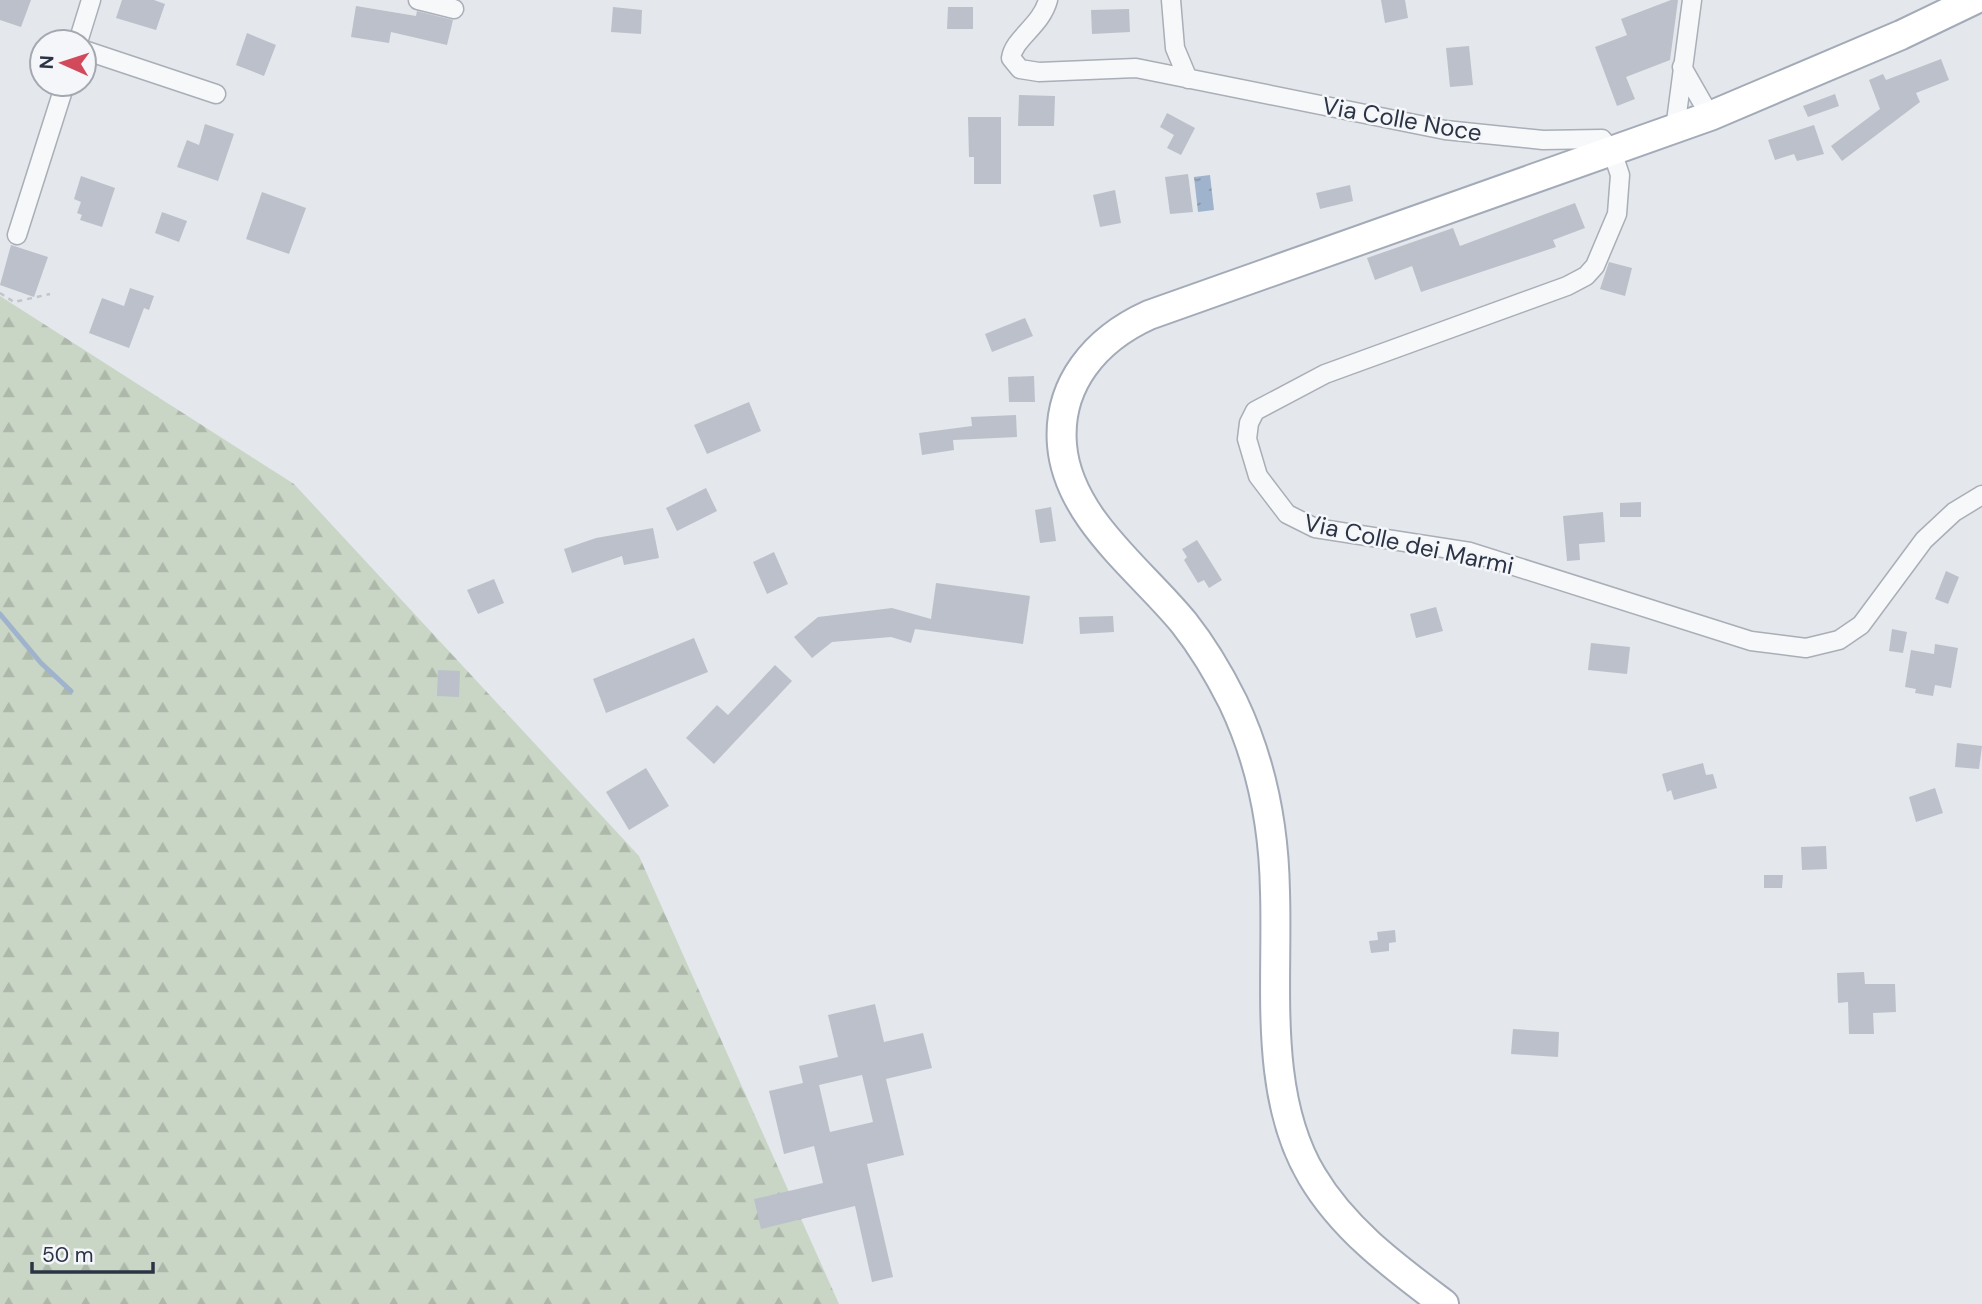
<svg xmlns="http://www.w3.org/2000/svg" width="1982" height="1304" font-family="'DM Sans',sans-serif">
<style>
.forest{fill:url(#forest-firs)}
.water{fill:url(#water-ripples)}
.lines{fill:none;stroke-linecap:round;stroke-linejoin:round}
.stream{stroke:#9fb4cc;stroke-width:5}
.building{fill:#bbc0ca;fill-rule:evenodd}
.minor-casing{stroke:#a9aeb7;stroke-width:21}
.primary-casing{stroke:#a3abb8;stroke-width:32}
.path{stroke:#c2c5cb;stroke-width:2.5;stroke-dasharray:5 5;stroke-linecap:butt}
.minor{stroke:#f7f8fa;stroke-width:18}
.primary{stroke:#fff;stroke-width:28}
.labels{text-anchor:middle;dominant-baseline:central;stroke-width:5;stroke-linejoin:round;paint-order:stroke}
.street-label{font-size:24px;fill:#2b3445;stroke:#f4f6f9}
</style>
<defs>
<pattern id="forest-firs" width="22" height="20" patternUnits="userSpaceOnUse" patternTransform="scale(1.75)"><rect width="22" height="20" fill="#c9d6c5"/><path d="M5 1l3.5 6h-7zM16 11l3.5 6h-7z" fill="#adb8ab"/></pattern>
<pattern id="water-ripples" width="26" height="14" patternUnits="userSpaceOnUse" patternTransform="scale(1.75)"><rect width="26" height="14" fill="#9fb4cc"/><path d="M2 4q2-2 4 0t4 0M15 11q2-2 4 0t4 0" fill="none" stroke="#8293a7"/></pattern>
</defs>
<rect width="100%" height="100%" fill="#e4e7ec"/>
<path class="forest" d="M0 296 294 484 639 856 839 1304H0Z"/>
<path class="water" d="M1210 175 1214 210 1198 212 1194 177Z"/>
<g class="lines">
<path class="stream" d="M0 614 41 663 71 691"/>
</g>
<path class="building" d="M0 0H31L21 27 0 20Z
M122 0H154L165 4 156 30 116 18Z
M1381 0H1405L1408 18 1385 23Z
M1671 0H1678L1670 60 1626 77 1635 99 1617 106 1595 47 1627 35 1621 19Z
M356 6 416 16 417 11 453 20 447 45 391 32 389 43 351 37Z
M613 7 642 10 641 34 611 32Z
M948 7H973V29H947Z
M1129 9 1130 32 1092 34 1091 10Z
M247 33 276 45 264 76 236 65Z
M1469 46 1473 85 1450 87 1446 48Z
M1941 59 1949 80 1916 93 1920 102 1842 161 1831 146 1880 109 1869 80 1883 74 1886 80Z
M1835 94 1839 106 1808 117 1803 106Z
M1019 95 1055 96 1054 126H1018Z
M1167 113 1195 128 1181 155 1167 148 1174 135 1160 127Z
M968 117H1001V184H974V157H969Z
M205 124 234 134 218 181 177 167 187 140 199 145Z
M1814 125 1824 154 1797 161 1794 154 1775 160 1768 140Z
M1188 174 1193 212 1170 214 1165 177Z
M81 176 115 188 102 227 80 220 82 215 77 213 81 202 74 199Z
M1350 185 1353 201 1320 209 1316 193Z
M1115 190 1121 223 1100 227 1093 195Z
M262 192 306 208 289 254 246 239Z
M1575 203 1585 228 1553 240 1556 247 1421 292 1412 266 1375 280 1367 258 1453 228 1460 246Z
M162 212 187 221 179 242 155 233Z
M11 245 48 257 34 297 0 285Z
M1609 262 1632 268 1625 296 1600 289Z
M130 288 154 296 149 310 144 308 129 348 89 333 102 298 124 306Z
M1025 318 1033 336 992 352 985 334Z
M1034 376 1035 402H1009L1008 377Z
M749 402 761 431 707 454 694 425Z
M1016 415 1017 437 953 440 954 450 922 455 919 433 972 426 971 417Z
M706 488 717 511 677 531 666 508Z
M1641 502V517H1620V503Z
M1051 507 1056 541 1040 543 1035 510Z
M1603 512 1605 542 1579 544 1580 560 1567 561 1563 516Z
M653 528 659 558 624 565 622 556 572 573 564 549 596 538Z
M1197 540 1222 580 1209 588 1204 580 1198 583 1184 560 1187 557 1182 549Z
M774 552 788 584 767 594 753 562Z
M1946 571 1959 577 1948 604 1935 599Z
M494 579 504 603 478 614 467 590Z
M936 583 1030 596 1023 644 915 629 911 643 891 637 832 642 812 658 794 637 818 617 892 608 931 619Z
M1436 607 1443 631 1416 638 1410 614Z
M1113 616 1114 632 1080 634 1079 617Z
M1892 629 1907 632 1903 653 1889 651Z
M694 638 708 672 606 713 593 679Z
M1591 643 1630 647 1627 674 1588 670Z
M1935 644 1958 648 1951 688 1935 685 1933 696 1915 693 1916 689 1905 687 1911 650 1934 654Z
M775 665 792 681 714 764 686 738 717 705 728 715Z
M438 670 460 671 459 697 437 696Z
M1957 743 1982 746 1979 769 1955 767Z
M1703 763 1706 775 1713 774 1717 788 1674 800 1671 790 1667 792 1662 774Z
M646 768 669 806 629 830 606 792Z
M1935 788 1943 813 1916 822 1909 797Z
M1826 846 1827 869 1802 870 1801 847Z
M1764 875H1783L1782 888H1764Z
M1395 930 1396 942 1389 943V951L1371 953 1369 941 1378 940 1377 932Z
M1864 972 1865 984H1895L1896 1012 1873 1013 1874 1034H1849L1848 1002 1838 1003 1837 973Z
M875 1004 884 1042 923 1033 932 1068 886 1079 904 1155 867 1164 893 1277 872 1282 855 1206 761 1229 754 1199 823 1183 814 1146 784 1154 769 1091 803 1083 799 1066 838 1057 828 1015ZM862 1075 873 1122 830 1132 819 1085Z
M1513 1029 1559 1032 1558 1057 1511 1054Z"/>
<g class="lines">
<g class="minor-casing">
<path id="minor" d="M418 0 454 9
M1048 0C1041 26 1014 38 1011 58L1020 69 1039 72 1136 68 1445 130 1543 140 1602 139 1612 151 1620 175 1617 214 1595 266 1586 276 1567 286 1325 374 1255 411 1249 423 1247 439 1258 476 1287 514 1315 528 1470 552 1751 641 1806 648 1839 640 1861 625 1924 540 1954 512 1982 495
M1171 0 1175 48 1188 79
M78 42 91 0
M84 50 216 94
M1682 67 1710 116
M1675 129 1692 0
M17 235 65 84"/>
</g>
<g class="primary-casing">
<path id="primary" d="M1444 1304C1395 1267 1344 1230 1312 1176 1263 1094 1278 984 1275 892 1274 826 1262 763 1233 702 1219 674 1203 647 1184 623 1141 570 1068 518 1062 445 1057 384 1096 339 1149 315L1710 116 1901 35 1974 0"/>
</g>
<path class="path" d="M0 293 14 302 50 294"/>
<use href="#minor" class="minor"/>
<use href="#primary" class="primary"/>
</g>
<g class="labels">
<g class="street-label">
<text transform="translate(1402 119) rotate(10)">Via Colle Noce</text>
<text transform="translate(1409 544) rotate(12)">Via Colle dei Marmi</text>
</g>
</g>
<g transform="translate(63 63) rotate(273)"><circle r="33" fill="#f4f6f9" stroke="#a4a8b1" stroke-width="2"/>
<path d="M0-5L12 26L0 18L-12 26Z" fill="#d1495b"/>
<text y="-10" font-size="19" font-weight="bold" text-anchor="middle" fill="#2b3445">N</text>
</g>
<path d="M32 1262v10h121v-10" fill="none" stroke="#2b3445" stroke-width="3.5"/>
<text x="42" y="1262" font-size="21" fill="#2b3445" stroke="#f4f6f9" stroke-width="5" paint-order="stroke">50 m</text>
</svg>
